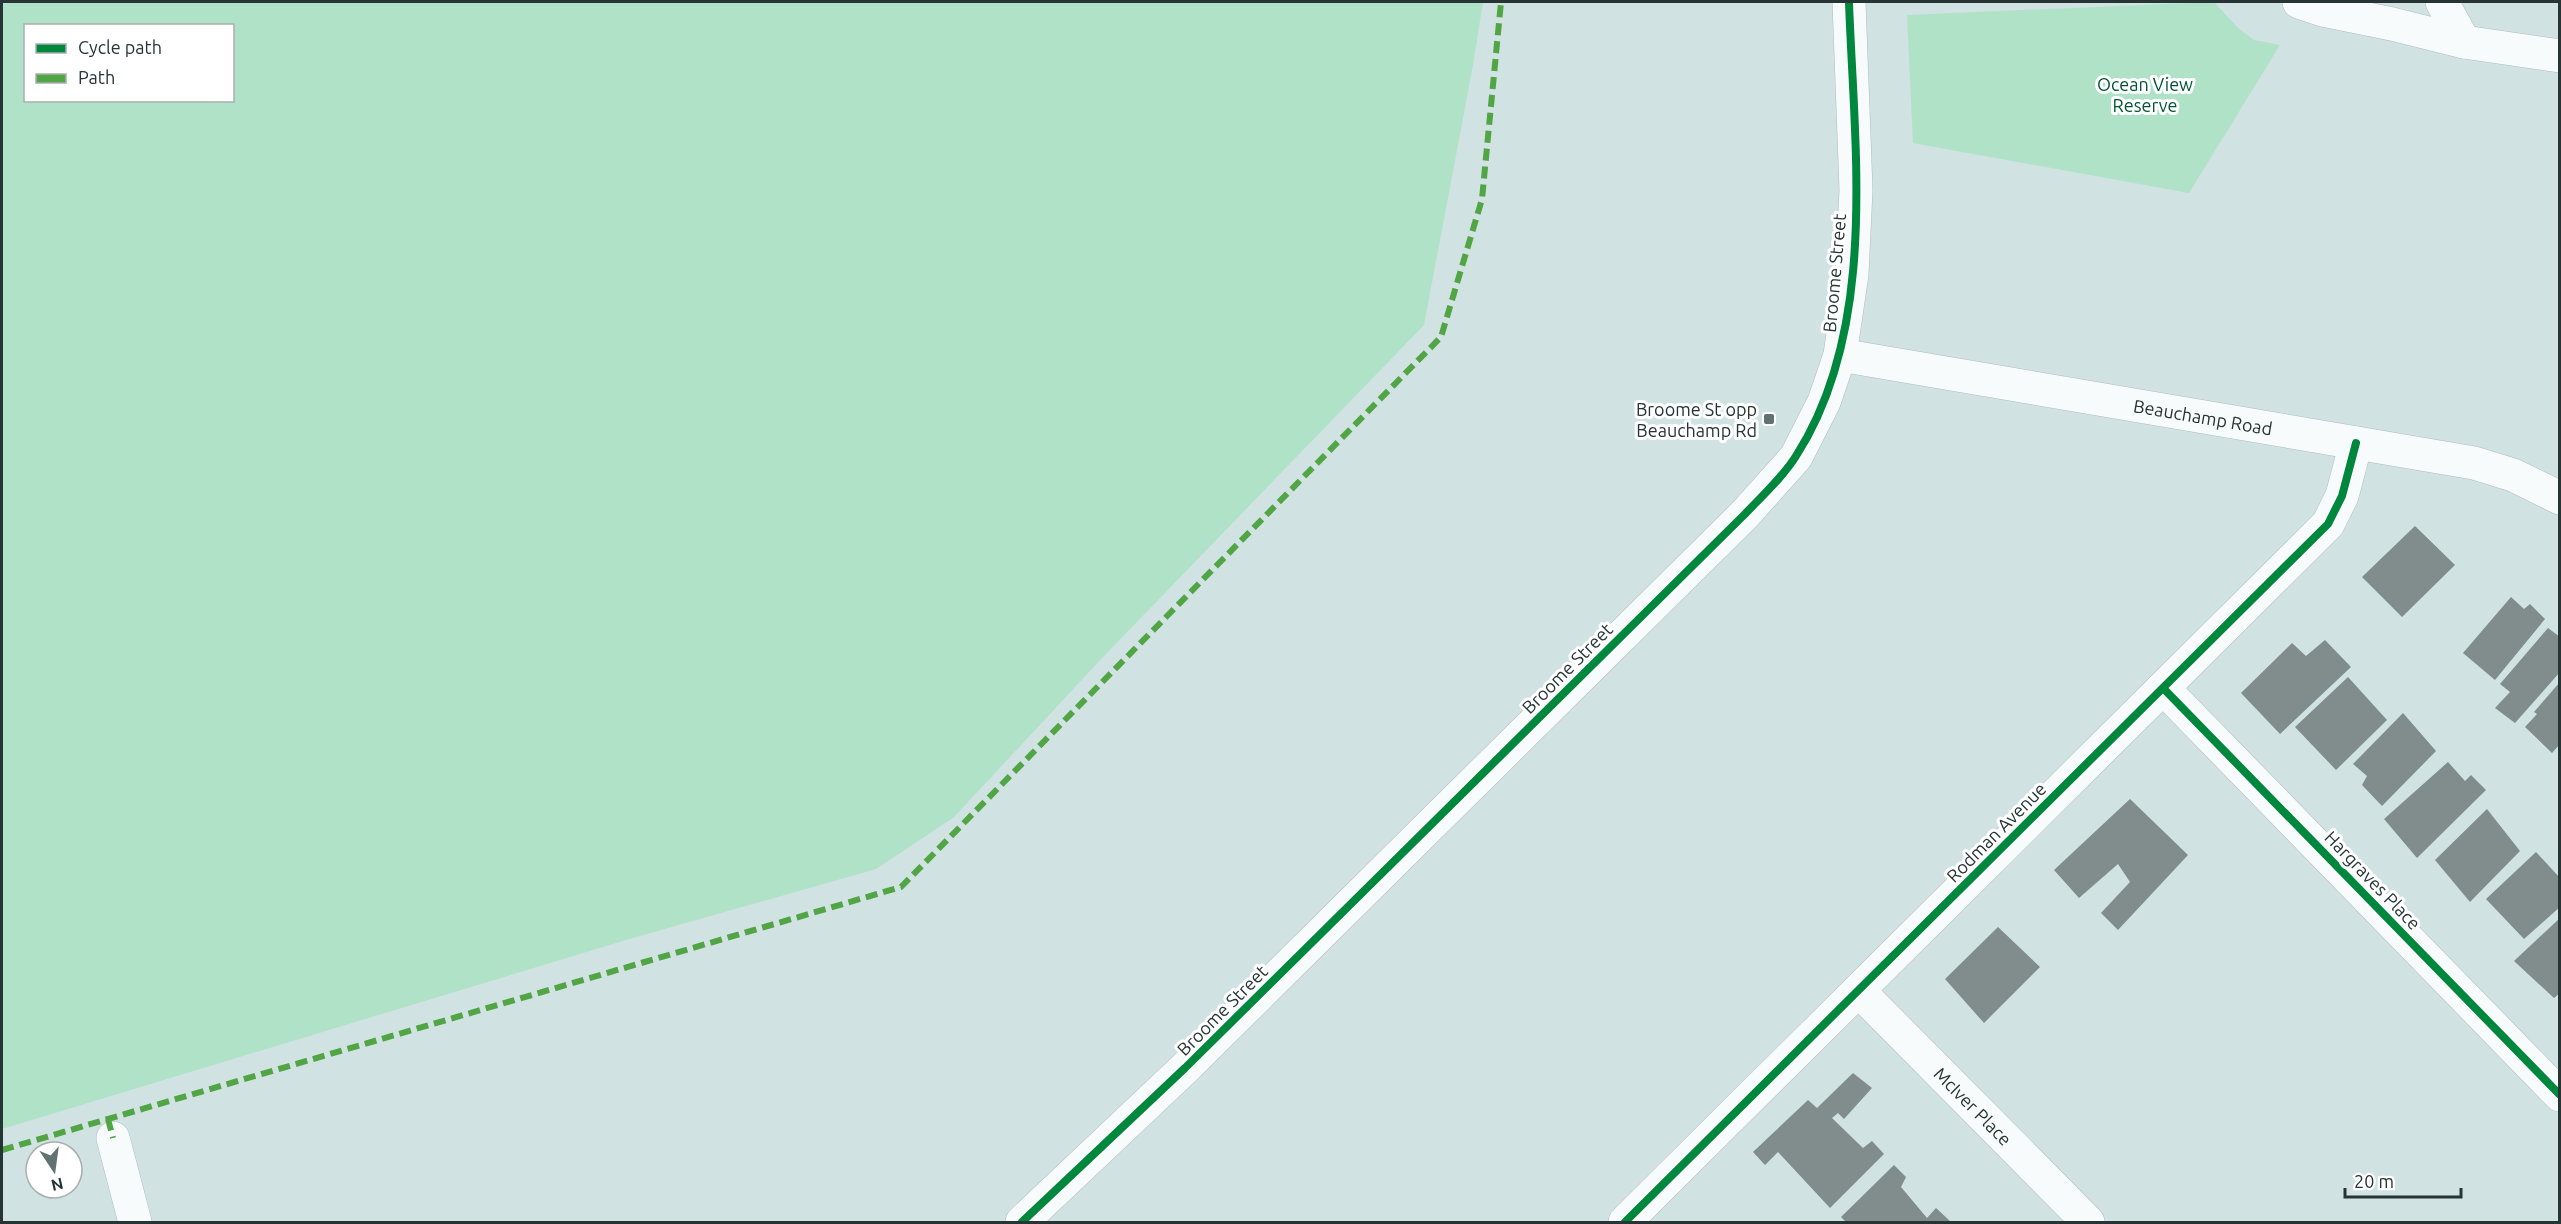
<svg xmlns="http://www.w3.org/2000/svg" width="2561" height="1224" font-family="Ubuntu,sans-serif">
<style>
.green{fill:#b0e2c8;fill-rule:evenodd}
.building{fill:#808d8c}
.lines{fill:none;stroke-linecap:round;stroke-linejoin:round}
.minor-casing{stroke:#afbdbd;stroke-width:34}
.tertiary-casing{stroke:#afbdbd;stroke-width:34}
.minor{stroke:#f8fbfb;stroke-width:33}
.tertiary{stroke:#f8fbfb;stroke-width:33}
.quiet{stroke:#51a544;stroke-width:6;stroke-dasharray:12 6;stroke-linecap:butt}
.cycleway-casing{stroke:#fff;stroke-width:11}
.cycleway{stroke:#00873e;stroke-width:8}
.poi-dot{fill:#627171;stroke:#fff;stroke-width:2}
.labels{text-anchor:middle;dominant-baseline:central;stroke-width:6;stroke-linejoin:round;paint-order:stroke}
.park-label{font-size:18px;fill:#035430;stroke:#fff}
.street-label{font-size:18px;fill:#273434;stroke:#fff}
.poi-label{font-size:18px;fill:#273434;stroke:#fff;text-anchor:end}
</style>
<rect width="100%" height="100%" fill="#d0e2e2"/>
<path class="green" d="M2 2H1483L1473 65 1424 325 1103 657 954 817 876 869 626 940 2 1129ZM26 26H232V100H26Z
M2214 2 2238 28 2254 40 2280 45 2189 193 1913 143 1907 15Z"/>
<path class="building" d="M2415 526 2455 565 2402 617 2362 577Z
M2511 597 2524 609 2530 604 2545 619 2495 680 2463 653Z
M2548 628 2560 637V672L2515 723 2495 708 2510 692 2500 684Z
M2325 640 2351 667 2280 734 2241 693 2292 643 2306 656Z
M2348 677 2387 720 2336 770 2295 727Z
M2560 682V744L2552 753 2525 727 2537 714 2534 712Z
M2403 713 2436 751 2382 806 2362 785 2367 776 2353 764Z
M2448 762 2465 781 2471 775 2486 790 2417 858 2384 819Z
M2130 799 2188 855 2118 930 2101 913 2130 882 2118 864 2079 898 2054 870Z
M2487 809 2520 851 2470 902 2435 860Z
M2536 852 2560 878V907L2524 939 2486 899Z
M2560 918V993L2554 998 2514 961Z
M1998 927 2040 967 1984 1023 1945 979Z
M1853 1073 1872 1088 1844 1119 1838 1113 1832 1118 1863 1148 1872 1141 1884 1154 1830 1208 1778 1152 1765 1165 1753 1152 1808 1100 1817 1108Z
M1894 1165 1906 1177 1901 1187 1927 1218 1936 1208 1951 1222H1846L1841 1217Z"/>
<g class="lines">
<g class="minor-casing">
<g id="minor">
<path d="M2299 2 2323 10 2392 24 2464 42 2560 56"/>
<path d="M2442 2 2464 42"/>
<path d="M1840 355 1852 274 1856 190 1849 2"/>
<path d="M2163 688 2560 1095"/>
<path id="s1" d="M1859 991 2088 1222"/>
<path d="M113 1138 135 1222"/>
<path d="M1625 1222 2328 524 2342 496 2356 443"/>
</g>
</g>
<g class="tertiary-casing">
<g id="tertiary">
<path id="s2" d="M1022 1222 1185 1068 1745 514 1796 457 1824 402 1840 355 2474 463 2513 475 2560 498"/>
</g>
</g>
<use href="#minor" class="minor"/>
<use href="#tertiary" class="tertiary"/>
<path class="quiet" d="M108 1119 113 1138
M2 1150 901 887 1441 337 1482 199 1501 2"/>
<g class="cycleway-casing">
<path id="cycleway" d="M2163 688 2560 1095
M1022 1222 1185 1068 1745 514C1762 496 1783 477 1796 456 1879 327 1854 147 1849 2
M1625 1222 2328 524 2342 496 2356 443"/>
</g>
<use href="#cycleway" class="cycleway"/>
</g>
<rect class="poi-dot" x="1763" y="413" width="12" height="12" rx="3"/>
<g class="labels">
<g class="park-label">
<text x="2145" y="84">Ocean View<tspan x="2145" dy="21">Reserve</tspan></text>
</g>
<g class="street-label">
<text transform="translate(1834 273) rotate(-85)">Broome Street</text>
<text stroke="none"><textPath href="#s2" startOffset="1568">Beauchamp Road</textPath></text>
<text transform="translate(1567 668) rotate(-45)">Broome Street</text>
<text transform="translate(1996 832) rotate(-45)">Rodman Avenue</text>
<text transform="translate(2373 880) rotate(46)">Hargraves Place</text>
<text transform="translate(1222 1010) rotate(-45)">Broome Street</text>
<text stroke="none"><textPath href="#s1" startOffset="162">McIver Place</textPath></text>
</g>
<g class="poi-label">
<text x="1757" y="409">Broome St opp<tspan x="1757" dy="21">Beauchamp Rd</tspan></text>
</g>
</g>
<rect width="2561" height="1224" fill="none" stroke="#273434" stroke-width="6"/>
<rect x="24" y="24" width="210" height="78" fill="#ffffff" stroke="#a9aeae" stroke-width="1.5"/>
<rect x="36" y="44" width="30" height="9" fill="#00873e" stroke="#a9aeae" stroke-width="1.5"/>
<text x="78" y="54" font-size="18" fill="#273434">Cycle path</text>
<rect x="36" y="74" width="30" height="9" fill="#51a544" stroke="#a9aeae" stroke-width="1.5"/>
<text x="78" y="84" font-size="18" fill="#273434">Path</text>
<g transform="translate(54 1170) rotate(167)"><circle r="28" fill="#ffffff" stroke="#a9aeae" stroke-width="1.5"/>
<path d="M0-4.5L10 22L0 15L-10 22Z" fill="#627171"/>
<text y="-9" font-size="16" font-weight="bold" text-anchor="middle" fill="#273434">N</text>
</g>
<path d="M2345 1188v9h116v-9" fill="none" stroke="#273434" stroke-width="3"/>
<text x="2354" y="1188" font-size="18" fill="#273434" stroke="#ffffff" stroke-width="4.5" paint-order="stroke">20 m</text>
</svg>
